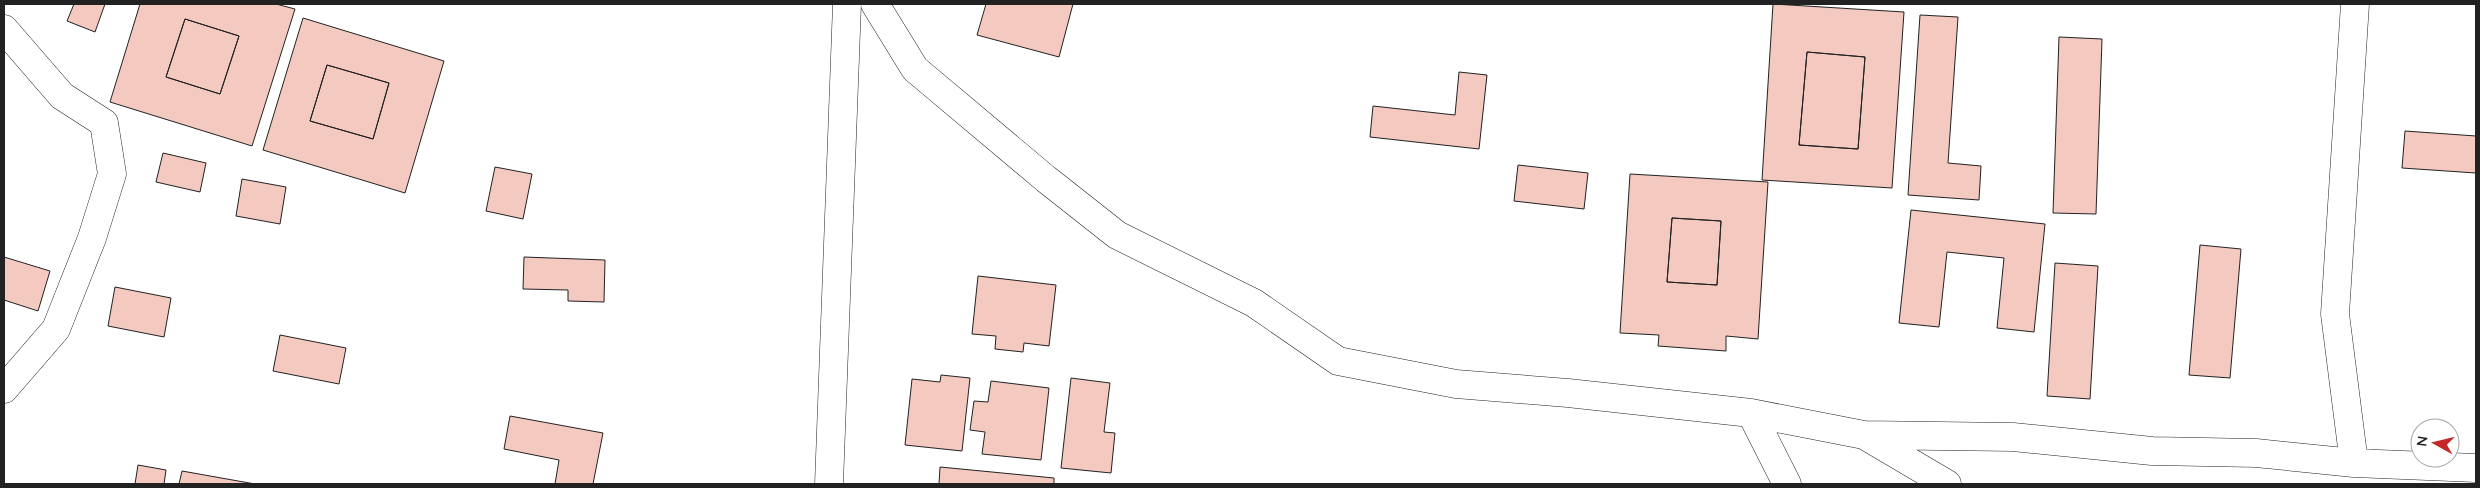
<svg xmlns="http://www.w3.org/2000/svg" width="2480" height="488" font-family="Quicksand,sans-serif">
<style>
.building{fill:#f3c9c0;stroke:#222;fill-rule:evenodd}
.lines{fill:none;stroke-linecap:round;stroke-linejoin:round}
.minor-casing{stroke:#222;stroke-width:29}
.minor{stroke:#fff;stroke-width:28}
</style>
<rect width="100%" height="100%" fill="#fff"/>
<path class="building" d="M74 4H105L95 32 67 21Z
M140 4H276L295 9 252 146 110 102ZM185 19 239 36 220 94 166 77Z
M986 4H1073L1059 57 977 35Z
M1773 4 1904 12 1892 188 1762 180ZM1807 52 1865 57 1858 149 1799 145Z
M1920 15 1958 17 1948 163 1981 166 1979 200 1908 195Z
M303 18 444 61 405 193 263 150ZM327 65 389 83 373 139 310 121Z
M185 19 239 36 220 94 166 77Z
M2059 37 2102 39 2096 214 2053 213Z
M1807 52 1865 57 1858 149 1799 145Z
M327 65 389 83 373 139 310 121Z
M1459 72 1487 75 1479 149 1370 137 1373 106 1455 115Z
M2405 131 2476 136V173L2402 168Z
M163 153 206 163 200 192 156 182Z
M1518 165 1588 173 1584 209 1514 201Z
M495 167 532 174 523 219 486 211Z
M1630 174 1768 182 1758 339 1726 336V351L1658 346 1659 335 1620 333ZM1672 218 1721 221 1717 285 1667 282Z
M242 179 286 187 280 224 236 216Z
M1911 210 2045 224 2034 332 1997 328 2004 258 1947 252 1939 327 1899 323Z
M1672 218 1721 221 1717 285 1667 282Z
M2200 245 2241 249 2230 378 2189 375Z
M4 257 50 271 38 311 4 300Z
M524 257 605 260 604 302 568 301V290L523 289Z
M2055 263 2098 266 2090 399 2047 396Z
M978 276 1056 285 1049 346 1024 343 1023 352 995 349 996 336 972 334Z
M115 287 171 298 164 337 108 326Z
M280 335 346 348 339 384 273 371Z
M941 375 970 378 962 451 905 445 912 379 940 382Z
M1071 378 1110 383 1104 432 1115 433 1111 473 1061 468Z
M991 381 1049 388 1041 460 982 454 985 432 970 430 974 401 988 402Z
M510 416 603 433 593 484H555L559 460 504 449Z
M138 465 166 470 164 484H135Z
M940 467 1054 478V484H939Z
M182 471 255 484H179Z"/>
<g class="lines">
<g class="minor-casing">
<path id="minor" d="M875 4 915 69 1046 179 1117 235 1254 303 1338 361 1456 384 1568 393 1751 413 1864 435 2013 437 2152 451 2256 453 2354 463 2476 468
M4 29 62 96 104 123 112 174 92 238 56 329 4 389
M1751 413 1787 484
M1864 435 1947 484
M2354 463 2335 314 2355 4
M829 484 847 4"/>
</g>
<use href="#minor" class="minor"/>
</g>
<rect width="2480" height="488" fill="none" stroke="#222222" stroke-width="10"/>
<g transform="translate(2435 443) rotate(278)"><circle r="24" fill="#ffffff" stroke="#a7a7a7"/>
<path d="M0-4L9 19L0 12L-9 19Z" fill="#c62828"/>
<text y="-8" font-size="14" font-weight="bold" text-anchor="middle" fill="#222222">N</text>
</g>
</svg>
